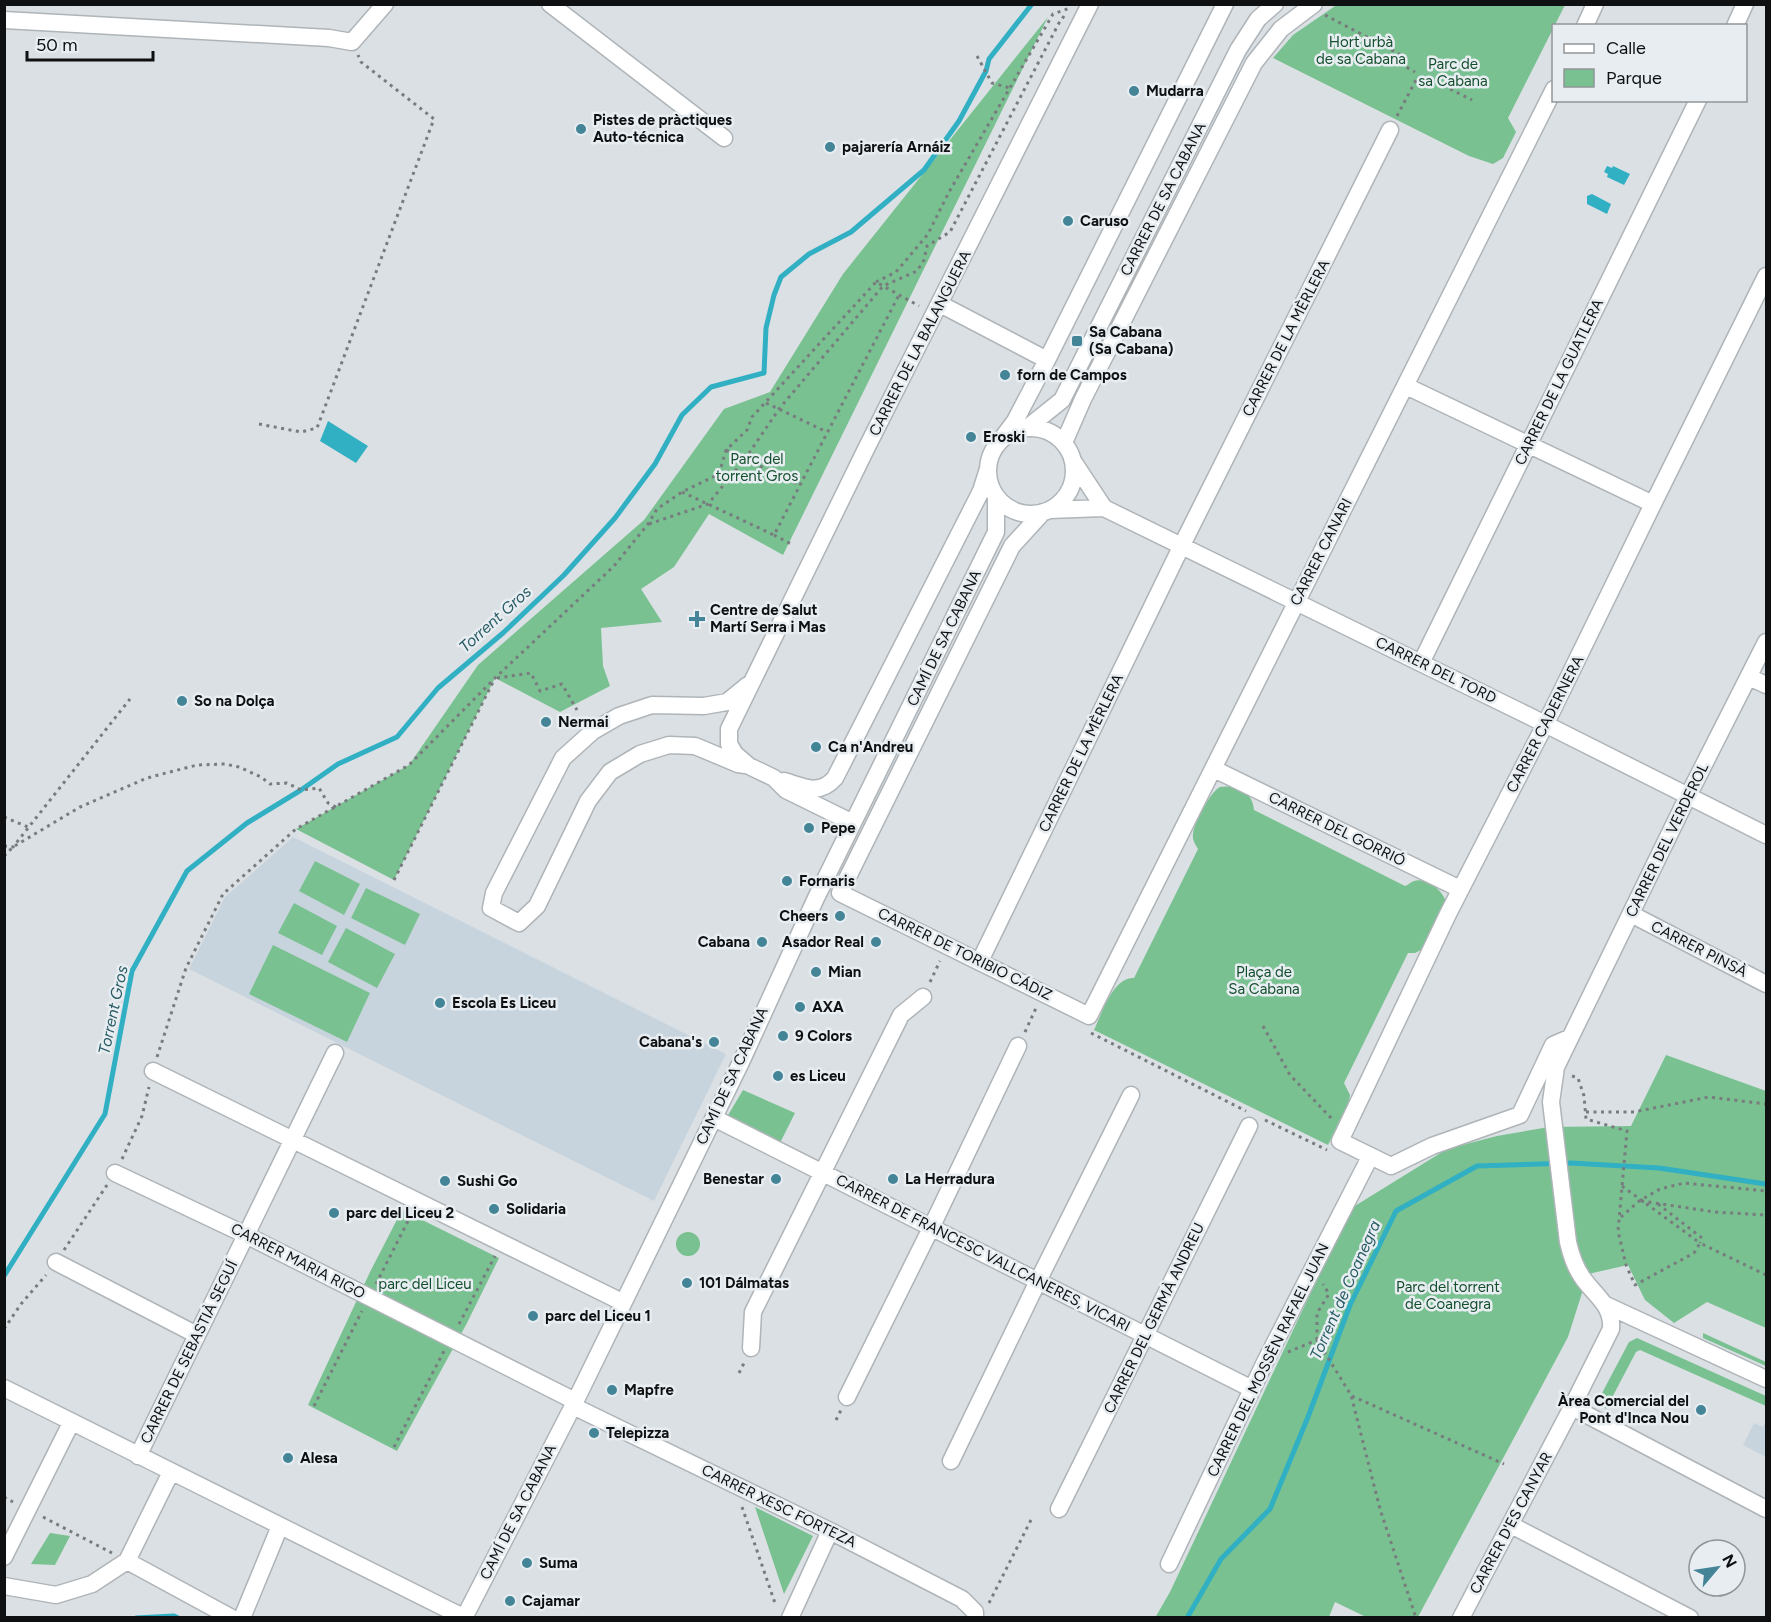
<svg xmlns="http://www.w3.org/2000/svg" width="1771" height="1622" font-family="Figtree,sans-serif">
<style>
.built{fill:#c8d4dd}
.green{fill:#79c190}
.water{fill:#31afc3}
.lines{fill:none;stroke-linecap:round;stroke-linejoin:round}
.stream{stroke:#31afc3;stroke-width:5}
.street-casing{stroke:#aeb4b8;stroke-width:19}
.path{stroke:#787c7f;stroke-width:3;stroke-dasharray:3 4.5;stroke-linecap:butt}
.street{stroke:#fff;stroke-width:16}
.poi-dot{fill:#438497;stroke:#e7edf1;stroke-width:2}
.labels{text-anchor:middle;dominant-baseline:central;stroke-width:5;stroke-linejoin:round;paint-order:stroke}
.park-label{font-size:15px;fill:#144f2d;stroke:#e7edf1}
.poi-label{font-size:15px;font-weight:bold;fill:#0e1012;stroke:#e7edf1;text-anchor:start}
.street-label{font-size:15px;fill:#0e1012;stroke:#e7edf1}
.water-label{font-size:16px;font-style:italic;fill:#285b64;stroke:#e7edf1}
</style>
<rect width="100%" height="100%" fill="#dae0e4"/>
<path class="built" d="M293 837 726 1054 654 1201 189 969 225 897Z
M1766 1421V1457L1743 1445 1754 1423 1763 1427Z"/>
<path class="green" d="M1338 4H1565V5L1508 118 1516 132 1503 158 1493 164 1469 156 1273 58 1293 35Z
M1048 17 783 555 709 514 674 567 641 589 662 622 601 628 603 666 610 686 560 712 495 678 394 880 296 829 409 765 478 665 644 520 724 409 770 392 843 274Z
M1220 787C1237 784 1253 792 1254 810L1405 886C1408 885 1411 882 1414 881 1427 877 1443 891 1446 902L1423 949 1415 953H1408L1344 1083 1350 1095 1349 1101 1328 1145 1094 1030C1102 1013 1113 977 1134 978L1198 849C1195 844 1192 840 1193 834 1194 823 1210 792 1220 787Z
M315 861 360 884 344 915 299 891Z
M366 888 420 914 405 945 351 918Z
M294 903 337 926 322 955 278 933Z
M346 928 395 954 377 988 328 962Z
M273 945 370 993 347 1042 249 994Z
M1666 1055 1766 1091V1328L1707 1302 1674 1323 1645 1300 1628 1265 1588 1274 1568 1337 1418 1617H1366L1335 1602 1329 1617 1155 1618 1170 1592 1350 1209 1447 1149 1497 1136 1549 1127 1631 1126Z
M743 1090 795 1113 780 1143 727 1117Z
M402 1210 499 1258 467 1323 397 1451 308 1405 370 1272Z
M676 1244a12 12 0 1 1 24 0a12 12 0 1 1-24 0Z
M1703 1333 1766 1362V1366L1703 1338Z
M1637 1338 1766 1396V1406L1640 1350 1636 1352 1606 1409 1601 1402V1395L1629 1342Z
M755 1507 813 1536 784 1594Z
M50 1533 70 1536 55 1565 31 1564Z"/>
<path class="water" d="M1607 166 1612 168 1613 166 1630 174 1624 185 1607 177 1608 174 1604 172Z
M1592 194 1611 204 1607 214 1587 204V196Z
M328 421 368 446 356 463 320 441Z"/>
<g class="lines">
<path class="stream" d="M4 1276 105 1114 132 971 187 871 247 823 301 790 338 764 397 737 438 688 503 633 564 575 615 518 655 464 682 415 711 387 764 373 766 328 774 295 781 277 809 254 851 232 924 170 959 121 986 71 989 59 1032 4
M136 1618 174 1616 178 1618
M1187 1618 1221 1559 1270 1509 1308 1417 1350 1305 1396 1211 1477 1166 1571 1163 1659 1168 1766 1184"/>
<g class="street-casing">
<path id="street" d="M550 4 724 138
M4 20 329 38 352 42 385 4
M1585 26 1595 4
M1735 26 1745 4
M940 304 1047 360
M1406 386 1653 504
M1027 428 1062 400 1238 50 1258 19 1275 4
M988 471a43 43 0 1 1 86 0a43 43 0 1 1-86 0Z
M1066 438 1083 399 1254 63 1281 29 1314 4
M1000 441 1015 421 1047 360 1225 4
M1073 461 1104 508
M1049 510 1104 508 1527 715 1766 835
M1043 512 1012 546 840 893 1089 1016 1554 89
M1421 663 1698 100
M1749 677 1766 685
M745 765 738 764 695 746 669 745 640 754 610 772 588 801 537 906 519 923 491 908 494 893 563 758 593 731 619 716 652 705 704 706 727 702 748 685
M1214 769 1460 889
M784 781C805 787 819 796 835 778L981 491 988 469
M853 823 786 790 774 778 749 766 735 754 729 744V729L866 449 1090 4
M1631 914 1766 984
M980 961 1182 545 1390 130
M1569 1038 1553 1045 1520 1115 1432 1146 1391 1166 1340 1141 1448 914 1553 709 1653 504 1766 276
M153 1071 622 1302
M714 1118 1252 1389
M115 1173 246 1235 575 1401
M56 1262 197 1335
M1606 1305 1766 1379
M751 1348 753 1312 901 1015 923 997
M4 1388 465 1618
M847 1397 931 1228 1018 1046
M573 1406 830 1531 962 1599 975 1612V1618
M1572 1407 1766 1509
M138 1456 335 1053
M951 1461 1038 1281 1131 1095
M1059 1509 1249 1126
M1511 1525 1690 1618
M4 1557 71 1423
M127 1561 232 1618
M1169 1564 1265 1362 1370 1157
M4 1586 56 1595 92 1584 127 1561 171 1472
M242 1618 280 1526
M464 1618 573 1406 742 1060 816 898 996 532V497
M790 1618 830 1531
M1461 1618 1572 1407 1611 1329C1613 1305 1594 1295 1582 1277 1575 1267 1571 1255 1568 1242L1551 1102 1556 1067 1688 796 1766 642"/>
</g>
<path class="path" d="M1325 15 1403 56 1399 63 1415 72
M977 56 992 83 1010 88
M1430 79 1472 100
M1397 116 1417 78
M876 282 896 272 928 234 949 192 1053 14 1070 8
M766 403 827 432
M259 424 301 432 317 428 434 119 361 62 358 55
M726 450 800 485
M682 492 774 535 899 295
M649 524 708 504 745 459 779 409 883 286 917 271 924 260 927 246 950 232 1059 23 1064 16
M774 535 793 545
M497 678 531 673 540 691 562 684 577 710
M4 817 28 827
M4 846 13 847 130 699
M4 856 13 847 80 807 147 778 197 765 225 764 239 767 261 777 270 784 287 783 301 790 319 788 328 803 336 807
M394 880 493 682
M930 982 940 961
M1263 1026 1290 1075 1333 1120
M1025 1032 1036 1008
M1091 1033 1246 1111
M157 1057 186 968 223 894 296 829 409 765 495 678 614 566 648 524 657 509 682 492 719 474 726 450 747 430 752 417 876 282 919 306
M1572 1076 1578 1078 1584 1096 1586 1119 1627 1131 1618 1231 1626 1265 1635 1285 1694 1253 1700 1243 1766 1275
M1586 1112H1634L1709 1097 1766 1104
M1265 1120 1327 1150
M122 1159 142 1116 149 1087
M1622 1186 1700 1243
M1641 1201 1715 1212 1766 1215
M1658 1204 1702 1238 1700 1243
M1621 1217 1639 1201 1660 1189 1684 1183 1766 1191
M64 1250 107 1185
M376 1284 411 1215
M459 1324 495 1256
M4 1329 21 1304 46 1275
M1317 1340V1313L1329 1294 1323 1284
M1288 1352 1317 1340 1351 1395 1380 1509 1416 1618
M739 1373 745 1361
M1352 1396 1504 1464
M314 1406 362 1311
M836 1420 841 1410
M394 1447 444 1351
M4 1497 13 1502
M742 1507 776 1606
M43 1517 112 1553
M989 1603 1032 1518"/>
<use href="#street" class="street"/>
</g>
<g class="poi-dot">
<circle cx="1134" cy="91" r="6"/>
<circle cx="581" cy="129" r="6"/>
<circle cx="830" cy="147" r="6"/>
<circle cx="1068" cy="221" r="6"/>
<rect x="1071" y="335" width="12" height="12" rx="3"/>
<circle cx="1005" cy="375" r="6"/>
<circle cx="971" cy="437" r="6"/>
<path d="M694 610h6v6h6v6h-6v6h-6v-6h-6v-6h6z"/>
<circle cx="182" cy="701" r="6"/>
<circle cx="546" cy="722" r="6"/>
<circle cx="816" cy="747" r="6"/>
<circle cx="809" cy="828" r="6"/>
<circle cx="787" cy="881" r="6"/>
<circle cx="840" cy="916" r="6"/>
<circle cx="762" cy="942" r="6"/>
<circle cx="876" cy="942" r="6"/>
<circle cx="816" cy="972" r="6"/>
<circle cx="440" cy="1003" r="6"/>
<circle cx="800" cy="1007" r="6"/>
<circle cx="783" cy="1036" r="6"/>
<circle cx="714" cy="1042" r="6"/>
<circle cx="778" cy="1076" r="6"/>
<circle cx="776" cy="1179" r="6"/>
<circle cx="893" cy="1179" r="6"/>
<circle cx="445" cy="1181" r="6"/>
<circle cx="494" cy="1209" r="6"/>
<circle cx="334" cy="1213" r="6"/>
<circle cx="687" cy="1283" r="6"/>
<circle cx="533" cy="1316" r="6"/>
<circle cx="612" cy="1390" r="6"/>
<circle cx="1701" cy="1410" r="6"/>
<circle cx="594" cy="1433" r="6"/>
<circle cx="288" cy="1458" r="6"/>
<circle cx="527" cy="1563" r="6"/>
<circle cx="510" cy="1601" r="6"/>
</g>
<g class="labels">
<g class="park-label">
<text x="1361" y="42">Hort urbà<tspan x="1361" dy="17">de sa Cabana</tspan></text>
<text x="1453" y="64">Parc de<tspan x="1453" dy="17">sa Cabana</tspan></text>
<text x="757" y="459">Parc del<tspan x="757" dy="17">torrent Gros</tspan></text>
<text x="1264" y="972">Plaça de<tspan x="1264" dy="17">Sa Cabana</tspan></text>
<text x="425" y="1284">parc del Liceu</text>
<text x="1448" y="1287">Parc del torrent<tspan x="1448" dy="17">de Coanegra</tspan></text>
</g>
<g class="poi-label">
<text x="1146" y="91">Mudarra</text>
<text x="593" y="120">Pistes de pràctiques<tspan x="593" dy="17">Auto-técnica</tspan></text>
<text x="842" y="147">pajarería Arnáiz</text>
<text x="1080" y="221">Caruso</text>
<text x="1089" y="332">Sa Cabana<tspan x="1089" dy="17">(Sa Cabana)</tspan></text>
<text x="1017" y="375">forn de Campos</text>
<text x="983" y="437">Eroski</text>
<text x="710" y="610">Centre de Salut<tspan x="710" dy="17">Martí Serra i Mas</tspan></text>
<text x="194" y="701">So na Dolça</text>
<text x="558" y="722">Nermai</text>
<text x="828" y="747">Ca n'Andreu</text>
<text x="821" y="828">Pepe</text>
<text x="799" y="881">Fornaris</text>
<text x="828" y="916" text-anchor="end">Cheers</text>
<text x="750" y="942" text-anchor="end">Cabana</text>
<text x="864" y="942" text-anchor="end">Asador Real</text>
<text x="828" y="972">Mian</text>
<text x="452" y="1003">Escola Es Liceu</text>
<text x="812" y="1007">AXA</text>
<text x="795" y="1036">9 Colors</text>
<text x="702" y="1042" text-anchor="end">Cabana's</text>
<text x="790" y="1076">es Liceu</text>
<text x="764" y="1179" text-anchor="end">Benestar</text>
<text x="905" y="1179">La Herradura</text>
<text x="457" y="1181">Sushi Go</text>
<text x="506" y="1209">Solidaria</text>
<text x="346" y="1213">parc del Liceu 2</text>
<text x="699" y="1283">101 Dálmatas</text>
<text x="545" y="1316">parc del Liceu 1</text>
<text x="624" y="1390">Mapfre</text>
<text x="1689" y="1401" text-anchor="end">Àrea Comercial del<tspan x="1689" dy="17">Pont d'Inca Nou</tspan></text>
<text x="606" y="1433">Telepizza</text>
<text x="300" y="1458">Alesa</text>
<text x="539" y="1563">Suma</text>
<text x="522" y="1601">Cajamar</text>
</g>
<g class="street-label">
<text transform="translate(1163 199) rotate(-63)">CARRER DE SA CABANA</text>
<text transform="translate(1286 338) rotate(-63)">CARRER DE LA MÈRLERA</text>
<text transform="translate(920 343) rotate(-63)">CARRER DE LA BALANGUERA</text>
<text transform="translate(1559 382) rotate(-64)">CARRER DE LA GUATLERA</text>
<text transform="translate(1321 552) rotate(-63)">CARRER CANARI</text>
<text transform="translate(944 638) rotate(-64)">CAMÍ DE SA CABANA</text>
<text transform="translate(1436 670) rotate(26)">CARRER DEL TORD</text>
<text transform="translate(1545 724) rotate(-63)">CARRER CADERNERA</text>
<text transform="translate(1081 753) rotate(-64)">CARRER DE LA MÈRLERA</text>
<text transform="translate(1337 829) rotate(26)">CARRER DEL GORRIÓ</text>
<text transform="translate(1667 840) rotate(-64)">CARRER DEL VERDEROL</text>
<text transform="translate(1699 949) rotate(27)">CARRER PINSÀ</text>
<text transform="translate(965 954) rotate(26)">CARRER DE TORIBIO CÁDIZ</text>
<text transform="translate(732 1076) rotate(-65)">CAMÍ DE SA CABANA</text>
<text transform="translate(983 1253) rotate(27)">CARRER DE FRANCESC VALLCANERES, VICARI</text>
<text transform="translate(298 1261) rotate(27)">CARRER MARIA RIGO</text>
<text transform="translate(1154 1318) rotate(-64)">CARRER DEL GERMÀ ANDREU</text>
<text transform="translate(189 1352) rotate(-64)">CARRER DE SEBASTIÀ SEGUÍ</text>
<text transform="translate(1268 1360) rotate(-64)">CARRER DEL MOSSÈN RAFAEL JUAN</text>
<text transform="translate(779 1506) rotate(26)">CARRER XESC FORTEZA</text>
<text transform="translate(518 1512) rotate(-63)">CAMÍ DE SA CABANA</text>
<text transform="translate(1511 1523) rotate(-62)">CARRER D'ES CANYAR</text>
</g>
<g class="water-label">
<text transform="translate(495 619) rotate(-42)">Torrent Gros</text>
<text transform="translate(113 1010) rotate(-78)">Torrent Gros</text>
<text transform="translate(1345 1290) rotate(-66)">Torrent de Coanegra</text>
</g>
</g>
<rect width="1771" height="1622" fill="none" stroke="#0e1012" stroke-width="12"/>
<rect x="1552" y="24" width="195" height="78" fill="#e7edf1" stroke="#909598" stroke-width="1.5"/>
<rect x="1564" y="44" width="30" height="9" fill="#ffffff" stroke="#909598" stroke-width="1.5"/>
<text x="1606" y="54" font-size="18" fill="#0e1012">Calle</text>
<rect x="1564" y="69" width="30" height="18" fill="#79c190" stroke="#909598" stroke-width="1.5"/>
<text x="1606" y="84" font-size="18" fill="#0e1012">Parque</text>
<g transform="translate(1717 1568) rotate(61)"><circle r="28" fill="#e7edf1" stroke="#909598" stroke-width="1.5"/>
<path d="M0-4.5L10 22L0 15L-10 22Z" fill="#438497"/>
<text y="-9" font-size="16" font-weight="bold" text-anchor="middle" fill="#0e1012">N</text>
</g>
<path d="M27 51v9h126v-9" fill="none" stroke="#0e1012" stroke-width="3"/>
<text x="36" y="51" font-size="18" fill="#0e1012" stroke="#e7edf1" stroke-width="4.5" paint-order="stroke">50 m</text>
</svg>
